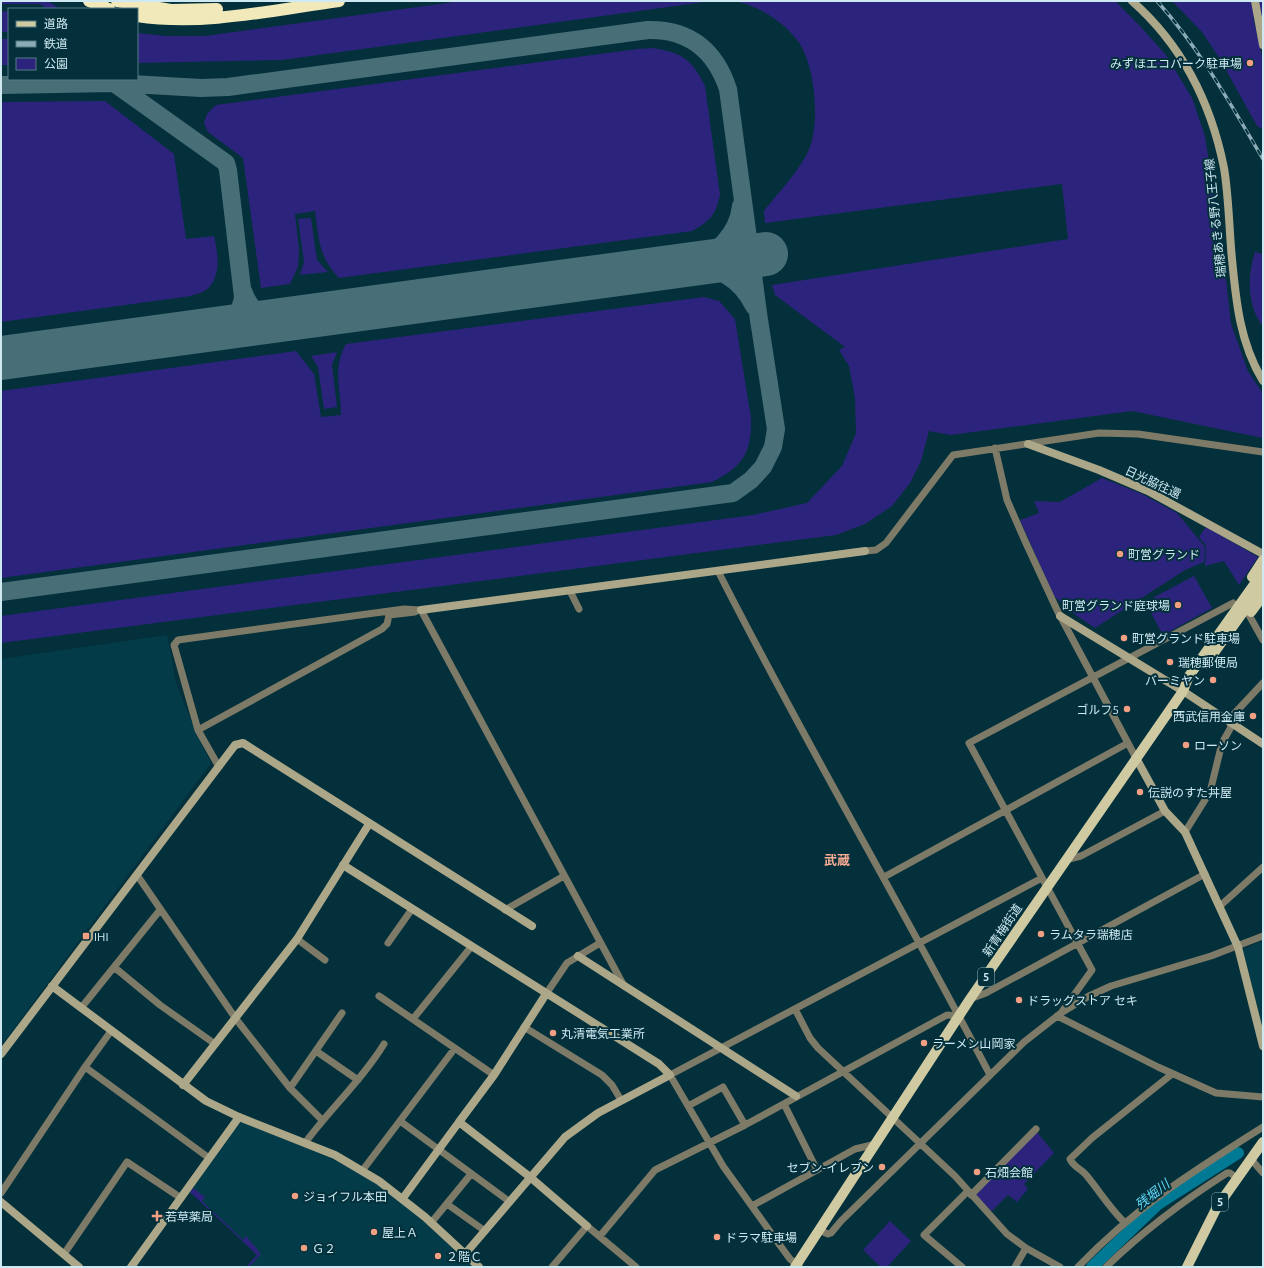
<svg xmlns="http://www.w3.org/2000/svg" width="1264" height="1268" font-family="Ubuntu,'Noto Sans JP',sans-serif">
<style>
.built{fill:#043b48}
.green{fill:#2c247c}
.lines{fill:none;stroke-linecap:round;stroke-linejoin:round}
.river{stroke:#007a94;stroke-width:12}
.taxiway{stroke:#486e78;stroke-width:18}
.runway{stroke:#486e78;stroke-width:44}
.street{stroke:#7d7a67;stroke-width:7}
.secondary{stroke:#aca788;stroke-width:8}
.primary{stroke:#d0caa2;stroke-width:10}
.highway{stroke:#f1e9b9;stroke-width:12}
.rail-casing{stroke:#8cacb6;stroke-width:3.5}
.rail{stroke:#03303b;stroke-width:2;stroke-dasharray:6;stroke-linecap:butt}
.poi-dot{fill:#f39f83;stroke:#03303b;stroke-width:1.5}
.labels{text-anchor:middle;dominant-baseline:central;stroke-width:4;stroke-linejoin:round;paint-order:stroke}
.shield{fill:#03303b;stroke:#91b2bb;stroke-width:1}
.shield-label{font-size:11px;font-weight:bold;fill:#cee9f2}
.poi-label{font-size:12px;fill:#cee9f2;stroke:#03303b;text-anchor:start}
.street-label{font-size:12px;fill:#cee9f2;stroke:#03303b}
.neighbourhood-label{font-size:13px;font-weight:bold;fill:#fcad93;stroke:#03303b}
.water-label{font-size:13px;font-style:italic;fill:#63d9fb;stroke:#03303b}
</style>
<rect width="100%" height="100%" fill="#03303b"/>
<path class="built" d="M167 635 176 683 196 733 211 763 1 1046V659Z
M1263 941V1029L1243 949Z
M243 1122 333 1157 374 1182 401 1200 474 1267H246L257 1255 190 1192 238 1124Z"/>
<path class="green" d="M1 1H48L60 9H46L42 5 37 4H1Z
M462 1H712L282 60 137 63V33L166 36H205Z
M732 1H1115L1139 25 1166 55 1192 98 1205 136 1223 253 1231 324 1248 371 1263 394V438L1132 411 951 435 929 431 921 461 910 483 892 506 865 524 836 535 1 643V616L753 515 807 503 842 466 856 433 855 398 849 366 839 350 845 347 775 295 772 285 1068 239 1062 184 765 223 764 211C778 193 802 168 810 147 820 120 815 65 798 41 783 21 756 4 732 1Z
M1172 1H1263V24L1260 16 1253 17 1263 61V129L1257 126 1220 59 1202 32Z
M9 11V32H2L1 12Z
M1 39H9V65H1Z
M653 48C682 53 692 59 705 86L720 195C715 216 711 220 692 231L339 278C318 255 319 240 315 211L295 214 299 250 298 267 290 284 261 288 243 158 208 132 204 123 207 114 216 105 638 49Z
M105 101 174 154 186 239 214 236C218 253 222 277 206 290 202 293 195 294 191 296L1 322V102Z
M311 218 317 260 328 272 300 275 304 262 298 219Z
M1255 252 1263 254V327C1247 305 1247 277 1255 252Z
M704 297 719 301 735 319 751 418C752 452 743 467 712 482L1 578V391L296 351 314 374 321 417 341 415C341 388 332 369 346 344Z
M337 352 332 365 337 407 324 409 318 367 311 356Z
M1102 478 1142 494 1177 513 1205 547 1204 562 1185 570 1095 628 1077 616 1054 596 1020 520 1039 513 1034 501 1060 502Z
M1206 527 1258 557 1239 585 1224 561 1205 566 1206 546 1199 537Z
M1194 576 1212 608 1163 635 1145 602Z
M1036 1131 1054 1153 1024 1184 1028 1189 1017 1202 1008 1195 992 1211 983 1205 974 1195Z
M193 1188 205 1197 202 1201 243 1240 246 1236 261 1254 249 1267H246L257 1255 190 1192Z
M890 1221 911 1241 887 1267H881L863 1250Z"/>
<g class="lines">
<path class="river" d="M1092 1267 1158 1204 1238 1153"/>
<path class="taxiway" d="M114 83 226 163 228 170 243 297C241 313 232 320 220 328
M1 85 114 83 201 88 228 87 648 30C689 29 715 50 728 89L759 320 776 429 773 447 763 467 751 480 733 493 1 592
M689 264C715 256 738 235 741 206
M684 265C715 265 740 277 754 306
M243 291C249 307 257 316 273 320"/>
<path class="runway" d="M1 358 766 254"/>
<path class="street" d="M995 448 1007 500 1025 541 1057 610 1136 758
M865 551 876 550 886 543 953 455 1099 433 1138 434 1263 452
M718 571C804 741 902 906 990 1075
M570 591 579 609
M421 610 624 986
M389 615 415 612
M1249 615 1263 640
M198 730 382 629 387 624 390 611
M219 767 198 730 174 645 178 640 404 609 421 610
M1185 832 1210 792 1222 743 1230 729 1233 715 1263 683
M1065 860 1081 856 1165 811
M137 875 236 1019 290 1088 322 1120
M884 877 1128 743
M1220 906 1263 867
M505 910 564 876
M297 939 325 960
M388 943 412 909
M114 967 160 1005 215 1044
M546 994 567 963 600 943
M379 996 494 1075
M970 999 986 993 1205 874
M81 1008 160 910
M795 1009 810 1038 818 1048 955 1176 1007 1234 1026 1248 1060 1267
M1061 1013 1092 970 969 743 1233 603
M1057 1016 1158 1067 1216 1093 1263 1097
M413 1019 471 947
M524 1027 602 1075 612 1085 621 1100
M316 1051 358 1080
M85 1067 209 1158
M290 1088 342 1013
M784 1104 817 1170
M688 1106 723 1087 745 1125
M400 1121 510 1202
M305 1143C330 1109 362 1080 384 1044
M1251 1159 1263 1173
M362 1171 455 1048
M1 1193 85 1067 111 1031
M971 1195 1036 1129
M447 1204 485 1231
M752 1206 855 1149 876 1144
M1124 1222C1109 1207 1100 1192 1087 1176 1082 1169 1073 1167 1070 1159L1092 1138 1172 1074
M431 1223 471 1174
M819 1230 828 1234 831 1233 841 1221 1024 1042 1061 1013 1089 996 1111 986 1211 956 1263 936
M600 1236 655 1170 745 1125 947 1015 959 1016
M64 1254 127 1162 181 1198
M799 1266 790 1259 779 1244 723 1166 670 1075 1042 878
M552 1267 587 1226 636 1267
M962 1267 924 1235 968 1191
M1015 1267 1026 1248
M1078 1267C1134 1208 1195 1170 1263 1127
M1106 1267C1143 1231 1183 1201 1227 1173H1230L1237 1178"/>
<path class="secondary" d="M1132 1C1182 45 1211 103 1224 168 1229 198 1229 229 1232 259 1236 302 1240 343 1263 381
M1255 1 1263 45
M1028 444 1099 470 1148 491 1263 554
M421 610 865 551
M1060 616 1183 691 1263 744
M1136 758 1165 811 1185 832 1238 947 1263 1046
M343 865 659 1064 670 1075 598 1113 565 1137 465 1254
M578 956 796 1096
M52 986 206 1101 239 1117 335 1155 379 1181 425 1217 479 1267
M1 1054 235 745 243 743 532 926
M183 1085 297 939 369 824
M459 1122 494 1075 546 994
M403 1198 459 1122 530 1177 587 1226
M1 1202 79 1267
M131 1267 239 1117"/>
<path class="primary" d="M1252 577 1263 560
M1251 612 1263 596
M1206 664 1263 584
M795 1267 970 999 1183 691 1189 676 1263 572
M1187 1267 1217 1207 1263 1142"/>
<path class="highway" d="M89 1 109 9
M117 1 171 10 217 9
M137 16C204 26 273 10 339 1"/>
<g class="rail-casing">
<path id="rail" d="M1157 1C1200 49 1230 103 1263 159"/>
</g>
<use href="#rail" class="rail"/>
</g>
<g class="poi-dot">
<circle cx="1250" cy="63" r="4"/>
<circle cx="1120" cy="554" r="4"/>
<circle cx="1178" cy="605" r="4"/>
<circle cx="1124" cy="638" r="4"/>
<circle cx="1170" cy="662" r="4"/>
<circle cx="1213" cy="680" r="4"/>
<circle cx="1127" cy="709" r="4"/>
<circle cx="1253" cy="716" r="4"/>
<circle cx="1186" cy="745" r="4"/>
<circle cx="1140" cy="792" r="4"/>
<circle cx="1041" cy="934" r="4"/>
<rect x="82" y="932" width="8" height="8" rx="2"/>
<circle cx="1019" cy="1000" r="4"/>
<circle cx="553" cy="1033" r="4"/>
<circle cx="924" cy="1043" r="4"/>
<circle cx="882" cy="1167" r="4"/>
<circle cx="977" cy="1172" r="4"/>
<circle cx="295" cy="1196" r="4"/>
<path d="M155 1210h4v4h4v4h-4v4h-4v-4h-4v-4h4z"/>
<circle cx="374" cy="1232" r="4"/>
<circle cx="717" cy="1237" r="4"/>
<circle cx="304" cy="1248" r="4"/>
<circle cx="438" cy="1256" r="4"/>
</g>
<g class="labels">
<g class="shield">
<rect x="978" y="968" width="16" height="18" rx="3"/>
<rect x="1212" y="1193" width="16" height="18" rx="3"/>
</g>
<g class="shield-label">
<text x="986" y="977">5</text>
<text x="1220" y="1202">5</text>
</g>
<g class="poi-label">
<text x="1242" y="63" text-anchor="end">みずほエコパーク駐車場</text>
<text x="1128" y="554">町営グランド</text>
<text x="1170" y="605" text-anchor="end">町営グランド庭球場</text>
<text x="1132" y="638">町営グランド駐車場</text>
<text x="1178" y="662">瑞穂郵便局</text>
<text x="1205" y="680" text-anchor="end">バーミヤン</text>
<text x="1119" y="709" text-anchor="end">ゴルフ5</text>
<text x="1245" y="716" text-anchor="end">西武信用金庫</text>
<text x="1194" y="745">ローソン</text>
<text x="1148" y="792">伝説のすた丼屋</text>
<text x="1049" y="934">ラムタラ瑞穂店</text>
<text x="94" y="936">IHI</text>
<text x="1027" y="1000">ドラッグストア セキ</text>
<text x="561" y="1033">丸清電気工業所</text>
<text x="932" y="1043">ラーメン山岡家</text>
<text x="874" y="1167" text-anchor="end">セブン-イレブン</text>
<text x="985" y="1172">石畑会館</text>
<text x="303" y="1196">ジョイフル本田</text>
<text x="165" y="1216">若草薬局</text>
<text x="382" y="1232">屋上Ａ</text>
<text x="725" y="1237">ドラマ駐車場</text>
<text x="312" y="1248">Ｇ２</text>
<text x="446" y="1256">２階Ｃ</text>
</g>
<g class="street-label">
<text transform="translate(1215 218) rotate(-96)">瑞穂あきる野八王子線</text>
<text transform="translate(1153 482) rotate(25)">日光脇往還</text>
<text transform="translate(1002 930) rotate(-56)">新青梅街道</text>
</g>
<g class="neighbourhood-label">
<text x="837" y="860">武蔵</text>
</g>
<g class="water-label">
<text transform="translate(1152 1194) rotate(-38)">残堀川</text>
</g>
</g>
<rect width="1264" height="1268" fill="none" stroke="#cee9f2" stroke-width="4"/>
<rect x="8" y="8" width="130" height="72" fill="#03303b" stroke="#547a84"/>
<rect x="16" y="21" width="20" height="6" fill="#d0caa2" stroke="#547a84"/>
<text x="44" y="28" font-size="12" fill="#cee9f2">道路</text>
<rect x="16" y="41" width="20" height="6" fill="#8cacb6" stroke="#547a84"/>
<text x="44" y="48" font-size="12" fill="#cee9f2">鉄道</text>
<rect x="16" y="58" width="20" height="12" fill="#2c247c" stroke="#547a84"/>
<text x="44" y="68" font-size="12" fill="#cee9f2">公園</text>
</svg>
